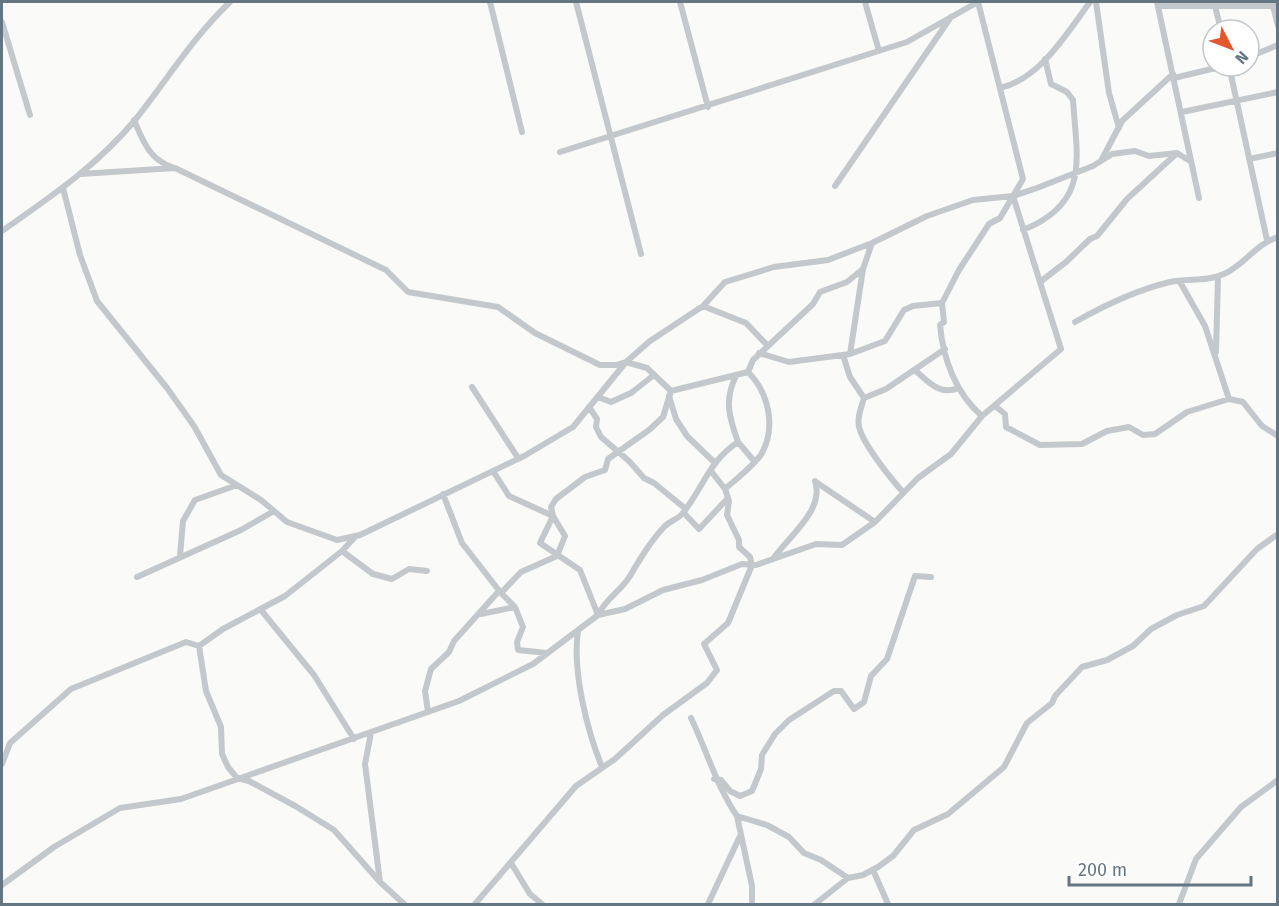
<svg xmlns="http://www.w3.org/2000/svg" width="1279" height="906" font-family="'Fira Sans',sans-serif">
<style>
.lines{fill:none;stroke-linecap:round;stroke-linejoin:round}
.street{stroke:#c3c8cc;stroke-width:6}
</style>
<rect width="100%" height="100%" fill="#fafaf8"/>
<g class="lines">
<path class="street" d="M490 2 522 132
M576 2 641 254
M680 2 708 107
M865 2 879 51
M1096 2 1109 93 1119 128
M1157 2 1199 198
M1272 2 1278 26
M1158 6H1278
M1215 6 1221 30
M2 22 30 115
M1249 57 1278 45
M1229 66 1267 240
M1174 78 1224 66
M1000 88C1040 79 1067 33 1090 2
M1182 112 1278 92
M134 120C143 141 149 159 172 167
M560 152 907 42 978 2
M1102 159 1122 121 1173 74
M1249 159 1278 153
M80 174 175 168 386 270 408 292 498 307 535 333 600 365H616L626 362 647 368 671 391 748 372
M835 186 951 17
M63 188 80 255 97 301 167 388 194 426 221 475 261 500 287 522 337 540 360 535 524 456 573 427 626 362 650 341 703 306 725 282 774 267 828 260 872 243 927 216 973 200 1013 196 1037 188 1093 166 1112 154 1135 151 1149 156 1177 153 1190 161
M1023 230C1090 203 1077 160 1073 100L1067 92 1051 84 1045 59
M2 231C49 198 98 165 135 120 167 80 193 37 230 2
M1040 282 1066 262 1090 239 1097 236 1127 199 1176 154
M1180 282 1205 326 1229 399
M703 306 746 323 767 345
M1075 322C1105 305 1136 290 1170 282 1188 278 1206 282 1224 274 1244 265 1256 244 1278 237
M1216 352 1218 276
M759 353 789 362 850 354 863 269 872 243
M850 354 885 341 904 310 913 306 942 303
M843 355 850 377 864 398C861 408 856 420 860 430 865 446 891 479 903 492
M916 371C928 382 941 396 958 388
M748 372 753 360 813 304 820 292 847 282 863 269
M472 387 518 458
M671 391 663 417 649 430 608 459 605 470 585 477 556 499 551 507 553 516 540 543 580 570 598 615C606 598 621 591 630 576 640 559 650 542 664 527 670 521 678 519 682 514 704 487 708 462 738 442 729 417 724 400 736 376
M669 396 676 419 687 436 714 462
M598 397 611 402 631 393 654 375
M864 398 886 389 945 349
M995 406 1005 414 1006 427 1040 445 1082 444 1107 431 1129 427 1143 435 1155 434 1187 412 1229 399 1243 402 1262 426 1278 436
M589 407 597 419 596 427 601 437 629 461 644 478 654 483 686 509
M982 416C956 394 943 359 940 325L944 322 942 303 959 270 989 224 1000 218 1013 196
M738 442 754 461
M493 471 509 496 553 516 565 536 557 556 521 572 501 593
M816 482 875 522
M725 489C735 480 756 464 762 453 776 427 769 393 748 372
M443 494 462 543 501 593 515 607 523 627 517 642 518 650 547 653
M684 513 699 529 728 498
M355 537 342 551 285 596 223 629 199 646 206 691 221 727 222 754 228 767 237 778 249 781 297 807 334 830 380 882
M342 551 373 574 392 579 409 569 427 571
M180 556 183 521 195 500 237 485
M773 559C788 537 825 510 815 481
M137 577 241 530 274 511
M261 610 314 675 354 739
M481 614 515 607
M578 631C572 671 587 730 602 767
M428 712 425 691 431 669 449 652 454 641 499 591
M691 718C707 751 716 785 737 816
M371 733 365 764 380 882 404 904
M2 764 10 743 71 689 186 642 199 646
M714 779 721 780 730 791 740 796 752 791 761 769 762 755 775 734 789 720 834 691H841L854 709 864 702 871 676 887 659 915 576 931 577
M511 863 530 894 542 904
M873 870 888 904
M2 885 54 847 120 808 181 799 459 701 533 664 598 615 625 609 663 590 702 580 742 564 756 565 816 544 842 545 875 522 918 478 951 454 982 416 1061 349 1013 196 1023 179 978 2
M475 904 576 786 615 759 663 715 707 683 717 670 704 644 728 623 752 565 750 557 739 547V540L727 515 729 501 725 489 711 471
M708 904 740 836
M752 904V886L737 816 767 825 789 837 804 853 821 860 848 878 863 875 878 867 893 856 914 830 948 814 1004 767 1027 723 1052 703 1055 696 1082 667 1107 660 1133 646 1151 629 1177 615 1204 606 1257 549 1278 534
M815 904 848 878
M1179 904 1196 859 1241 807 1278 780"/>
</g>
<rect width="1279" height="906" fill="none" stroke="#657683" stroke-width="6"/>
<g transform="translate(1231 48) rotate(132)"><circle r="28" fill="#ffffff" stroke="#c1c8cd" stroke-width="1.5"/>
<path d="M0-4.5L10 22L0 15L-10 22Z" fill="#e4572e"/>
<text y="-9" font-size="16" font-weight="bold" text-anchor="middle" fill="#657683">N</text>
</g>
<path d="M1069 876v9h182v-9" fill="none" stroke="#657683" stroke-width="3"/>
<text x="1078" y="876" font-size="18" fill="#657683" stroke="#ffffff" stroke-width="4.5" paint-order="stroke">200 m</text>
</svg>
